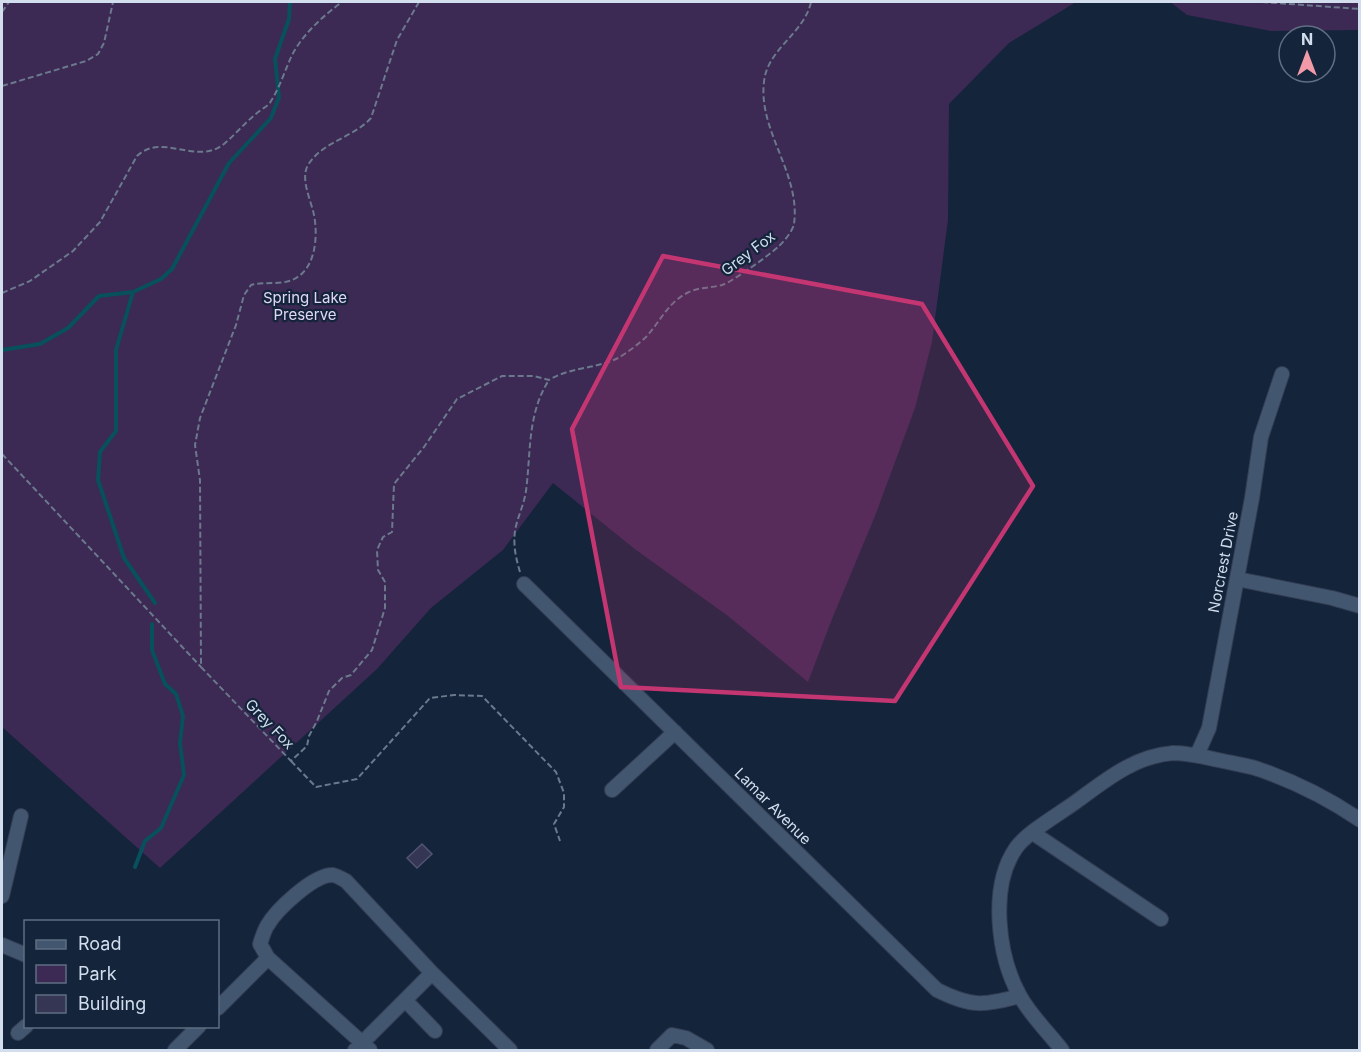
<svg xmlns="http://www.w3.org/2000/svg" width="1361" height="1052" font-family="Inter,sans-serif">
<style>
.green{fill:#3c2954}
.lines{fill:none;stroke-linecap:round;stroke-linejoin:round}
.stream{stroke:#07505c;stroke-width:4}
.building{fill:#343653;stroke:#515472;stroke-width:1.5}
.minor-casing{stroke:#333e53;stroke-width:16}
.path{stroke:#6b798d;stroke-width:2;stroke-dasharray:6 3;stroke-linecap:butt}
.minor{stroke:#435670;stroke-width:14}
.marked{fill:#c43671;fill-opacity:0.2;stroke:#c43671;stroke-width:4.5;stroke-linejoin:round}
.labels{text-anchor:middle;dominant-baseline:central;stroke-width:4.5;stroke-linejoin:round;paint-order:stroke}
.street-label{font-size:15px;fill:#d2dded;stroke:#13243b}
.park-label{font-size:15px;fill:#e1d6f6;stroke:#13243b}
</style>
<rect width="100%" height="100%" fill="#13243b"/>
<path class="green" d="M2 2H1076L1009 43 949 104 948 220 932 342 915 408 875 516 832 619 808 682 728 616 636 550 553 483 503 550 431 608 377 669 160 868 2 727Z
M1170 2H1359V30L1271 31 1187 15Z"/>
<g class="lines">
<path class="stream" d="M133 292 116 350V431L100 452 98 480 124 558 155 603
M2 350 40 344 68 328 99 296 133 292 161 279 172 269 229 163 271 118 279 97 275 59 289 19 290 2
M135 867 145 841 161 828 184 775 180 743 183 716 176 694 165 684 152 650V624"/>
</g>
<path class="building" d="M422 844 432 854 417 868 407 858Z"/>
<g class="lines">
<g class="minor-casing">
<path id="minor" d="M1237 579 1332 598 1360 606
M524 584 937 990C971 1007 984 1006 1020 996
M1197 755 1209 728 1252 498 1261 437 1282 374
M612 790 675 732
M1033 833 1161 919
M2 896 21 816
M2 945 26 955
M268 958 370 1050
M405 1000 435 1031
M218 1008 268 958 260 944C262 938 264 931 267 926 276 910 314 874 333 875 338 876 342 879 346 881L432 973 510 1050
M18 1033 26 1026
M175 1050 199 1026
M355 1050 432 973
M657 1050 672 1035 686 1038 707 1050
M1062 1050C1049 1033 1031 1016 1020 996 998 957 989 887 1016 848 1027 832 1061 813 1077 801 1107 779 1135 756 1173 753 1188 753 1204 757 1218 760 1231 763 1245 765 1258 769 1293 781 1329 799 1360 820"/>
</g>
<path class="path" d="M419 2 397 40 371 118C353 138 323 141 308 165 300 179 311 200 314 215 318 235 316 267 296 278 283 286 265 281 251 285L244 295 236 325 200 418 195 445 200 480 201 667 291 761 307 746 309 736 317 721 329 691 342 678 351 675 372 650 385 608V582L378 570 377 550 383 537 392 532 394 484 424 447 457 399 502 376H534L549 380C570 367 596 369 618 358 627 353 640 343 647 336 661 320 668 303 687 293 698 287 711 288 722 285 732 282 771 254 779 246 784 242 793 230 794 224 801 174 758 131 764 82 767 49 804 34 811 2
M1262 2 1360 9
M2 12 9 2
M2 86 86 61 98 54 104 43 113 2
M2 293 30 281 73 251 100 222 137 156C162 132 197 166 224 144 237 133 247 120 261 110 265 107 269 105 271 101 280 87 285 70 292 55 303 34 323 16 342 2
M2 454 201 667
M520 572C516 559 513 545 515 531 517 518 524 505 526 491 531 453 527 414 549 380
M291 761 316 787 357 779 430 698 454 695 482 696 556 772 564 793V807L554 824 560 841"/>
<use href="#minor" class="minor"/>
</g>
<path class="marked" d="M663 256 922 304 1033 486 895 701 621 687 572 429Z"/>
<g class="labels">
<g class="street-label">
<text transform="translate(748 253) rotate(-37)">Grey Fox</text>
<text transform="translate(1223 562) rotate(-79)">Norcrest Drive</text>
<text transform="translate(270 724) rotate(46)">Grey Fox</text>
<text transform="translate(773 806) rotate(45)">Lamar Avenue</text>
</g>
<g class="park-label">
<text x="305" y="297">Spring Lake<tspan x="305" dy="17">Preserve</tspan></text>
</g>
</g>
<rect width="1361" height="1052" fill="none" stroke="#d2dded" stroke-width="6"/>
<rect x="24" y="920" width="195" height="108" fill="#13243b" stroke="#5f6e82" stroke-width="1.5"/>
<rect x="36" y="940" width="30" height="9" fill="#435670" stroke="#5f6e82" stroke-width="1.5"/>
<text x="78" y="950" font-size="18" fill="#d2dded">Road</text>
<rect x="36" y="965" width="30" height="18" fill="#3c2954" stroke="#5f6e82" stroke-width="1.5"/>
<text x="78" y="980" font-size="18" fill="#d2dded">Park</text>
<rect x="36" y="995" width="30" height="18" fill="#343653" stroke="#5f6e82" stroke-width="1.5"/>
<text x="78" y="1010" font-size="18" fill="#d2dded">Building</text>
<g transform="translate(1307 54)"><circle r="28" fill="#13243b" stroke="#5f6e82" stroke-width="1.5"/>
<path d="M0-4.5L10 22L0 15L-10 22Z" fill="#f39aa8"/>
<text y="-9" font-size="16" font-weight="bold" text-anchor="middle" fill="#d2dded">N</text>
</g>
</svg>
